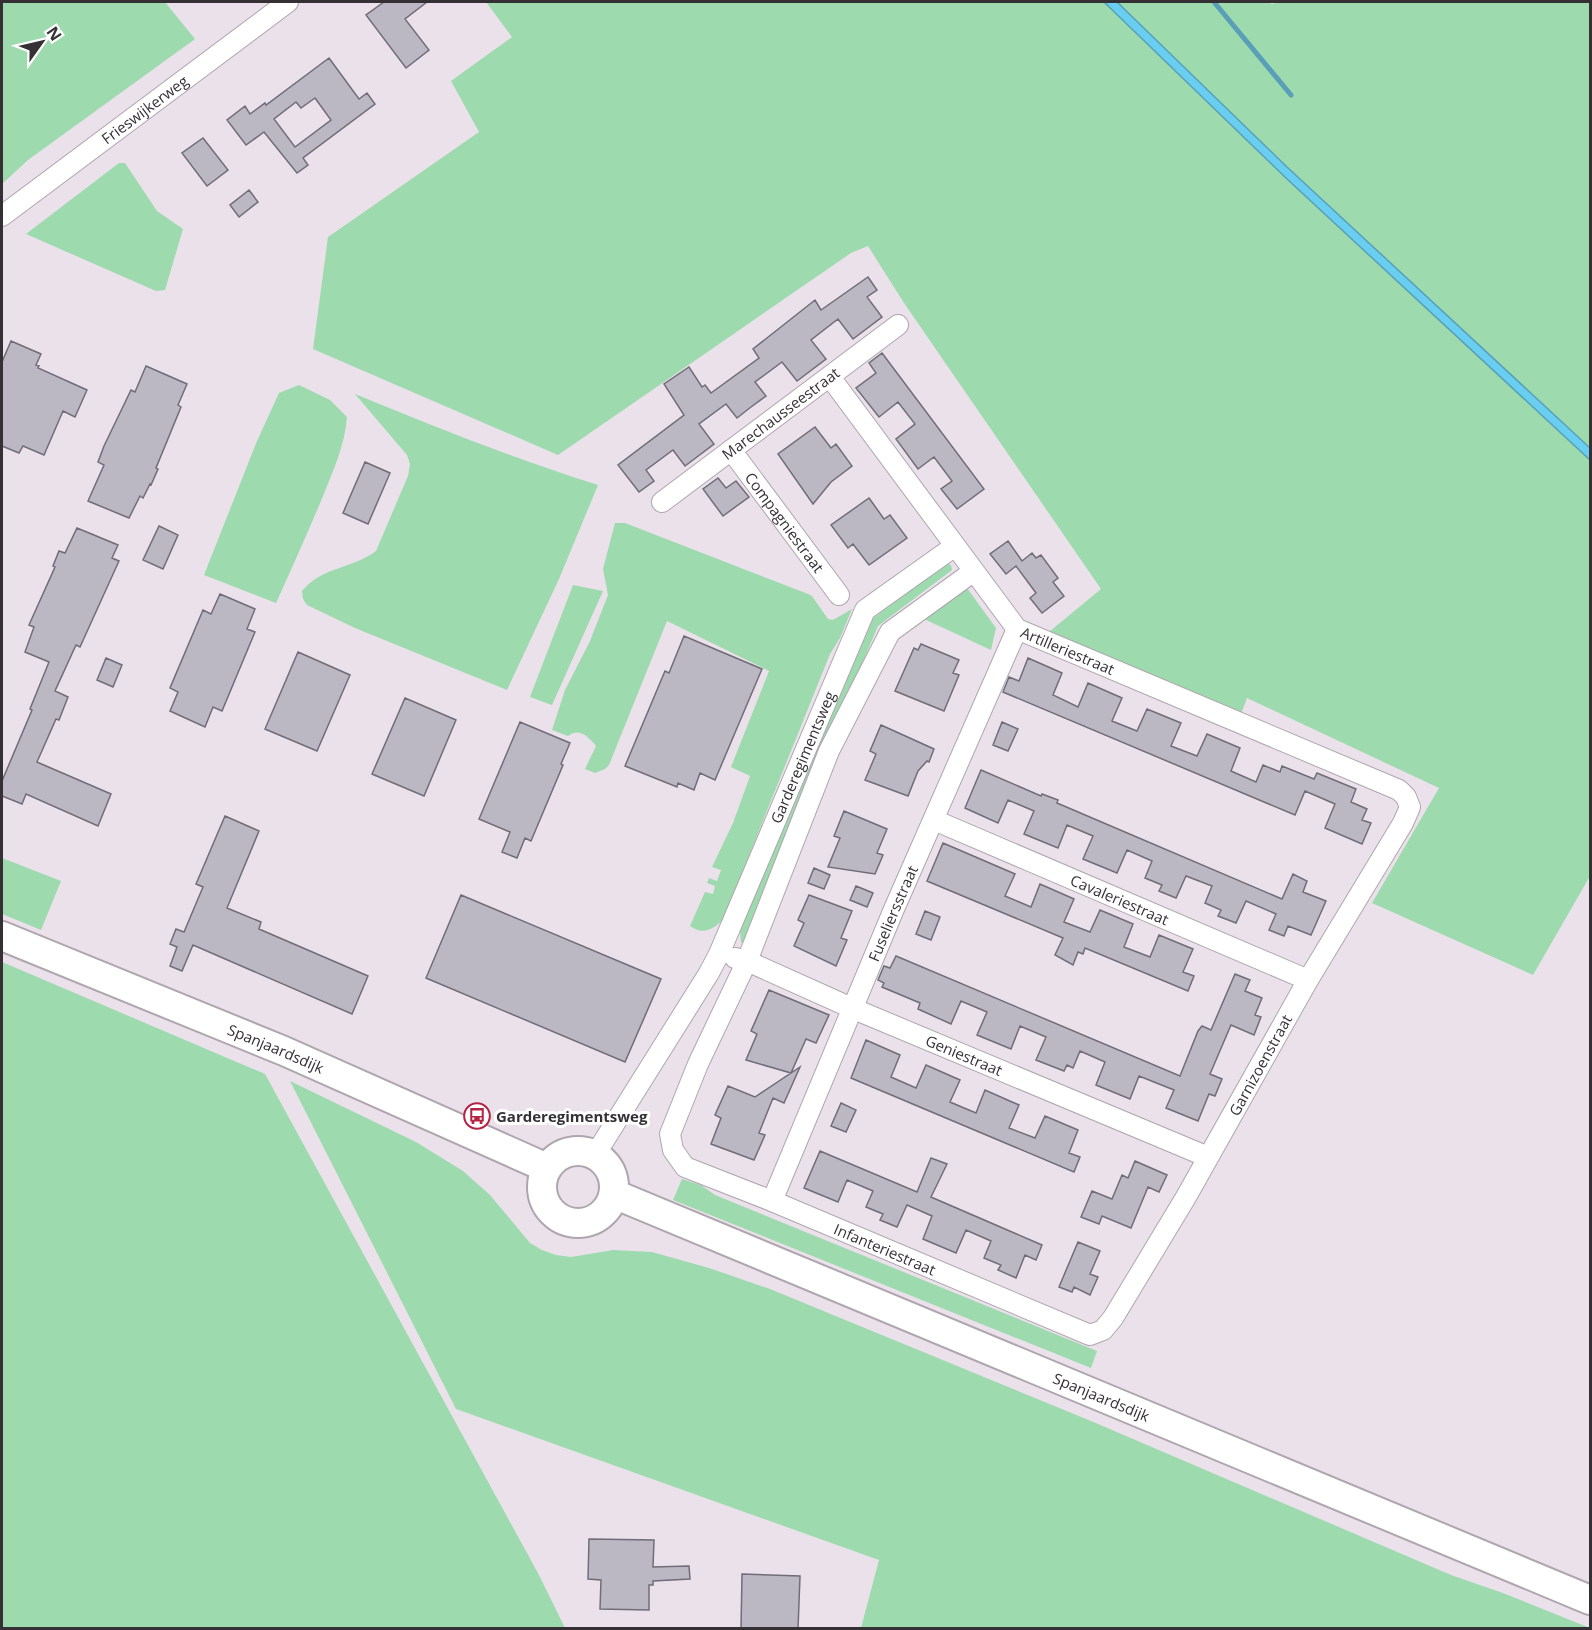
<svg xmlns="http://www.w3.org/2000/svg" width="1592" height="1630" font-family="'Open Sans',sans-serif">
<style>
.green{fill:#9ddaad}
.water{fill:#69cef0;stroke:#599fb8;stroke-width:1.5}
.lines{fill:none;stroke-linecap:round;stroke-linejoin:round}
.stream{stroke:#599fb8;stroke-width:5}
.building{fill:#bbb8c4;stroke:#706d78;stroke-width:1.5;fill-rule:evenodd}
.street-casing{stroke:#afa5af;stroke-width:22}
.secondary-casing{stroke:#afa5af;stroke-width:32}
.street{stroke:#fff;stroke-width:20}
.secondary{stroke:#fff;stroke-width:28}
.labels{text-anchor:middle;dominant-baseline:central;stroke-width:6;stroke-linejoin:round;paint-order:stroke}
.street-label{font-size:15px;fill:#343034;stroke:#fff}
.poi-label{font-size:15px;font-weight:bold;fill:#343034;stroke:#fff;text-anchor:start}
</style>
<rect width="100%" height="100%" fill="#ebe1eb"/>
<path class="green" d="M2 2H165L195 39 28 160 2 184Z
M486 2H1104L1287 179 1590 460V876L1533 975 1372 903 1439 788 1247 698 1241 714 1085 649 1049 632 1101 589 904 303 868 246 851 253 558 455 313 349 328 237 479 132 451 81 512 37Z
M1117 2H1266L1273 4 1277 2H1590V448L1287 167Z
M119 163H125L157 211 183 229 165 290 156 291 26 234Z
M299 385 330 400 347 417C345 445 333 471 323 496 308 532 292 568 276 603L204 575 257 441 279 393Z
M355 394C435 427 515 459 598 485L559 579 507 690 355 628 307 605 303 599 302 591C323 566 352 569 376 551L408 476 410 464 407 455Z
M615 523H625L808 594 812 596 828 619 833 620 852 609 840 638 830 654 723 920C712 930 702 935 690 926L705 892 713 894 715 886 707 883 709 878 717 881 721 870 712 867 733 823 750 776 731 767 769 671 667 621 609 765 605 769 595 773 585 769 596 746C589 737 579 727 568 736L552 730 565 690 590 641 608 595 603 569Z
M947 563 951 565 952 570 878 626 744 941 741 943 740 930 743 919 870 623 872 619Z
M573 585 603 591 552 705 530 697Z
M967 588 996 628 991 650 924 619Z
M2 858 61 881 41 930 2 914Z
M2 962 265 1074 539 1575 565 1628H2Z
M290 1081 416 1142 463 1171 490 1195 530 1243 542 1250 556 1255 571 1257 613 1250 652 1252 709 1268 770 1289 1091 1421 1451 1575 1503 1593 1590 1628H861L879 1560 456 1409Z
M682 1179 701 1185 715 1195 1097 1351 1091 1368 673 1200Z"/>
<path class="water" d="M1104 2H1117L1287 167 1590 448V460L1287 179Z"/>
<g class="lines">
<path class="stream" d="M1214 2 1291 95"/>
</g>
<path class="building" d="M384 2H427L405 19 429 50 406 68 366 15Z
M329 58 359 99 367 93 375 104 303 158 308 165 297 173 264 132 246 145 227 120 245 106 250 114 265 103 266 105ZM315 98 331 120 295 147 274 119 296 102 301 108Z
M203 138 228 170 207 186 182 153Z
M249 190 258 202 239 217 230 205Z
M868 277 877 290 867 297 882 317 853 339 838 319 811 340 826 359 797 381 782 362 755 382 766 396 751 407 737 418 726 404 699 424 714 444 685 466 673 450 646 470 654 481 639 492 618 465 684 415 664 384 689 367 702 387 705 385 711 393 759 358 753 349 815 300 821 310Z
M11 341 41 354 36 365 39 366 38 368 87 390 75 417 63 411 44 455 23 446 19 453 2 446V362Z
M882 353 984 489 957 509 941 489 952 481 934 457 918 469 896 439 915 424 898 402 879 417 856 388 876 373 869 363Z
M146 366 187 384 178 405 181 407 156 468 158 469 151 485 150 484 143 498 140 496 129 518 88 501 104 465 98 462 104 446 131 390 135 392Z
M815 427 831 448 836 444 852 466 831 482 813 504 778 454Z
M365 462 390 473 368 524 343 513Z
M718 478 726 488 736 481 749 497 723 516 703 489Z
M869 498 884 519 890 515 907 538 869 565 853 544 848 548 831 525Z
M159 526 178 535 163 569 143 560Z
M77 528 118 545 112 558 119 561 80 647 76 645 55 691 68 697 59 720 56 719 37 762 111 794 98 826 26 794 22 804 2 796V781L32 710 30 709 49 662 25 652 34 627 29 625 55 567 53 566 59 551 65 553Z
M1008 541 1022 561 1032 553 1036 558 1041 555 1058 578 1053 582 1064 596 1042 613 1030 598 1036 593 1016 566 1006 574 990 554Z
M220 594 255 609 247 629 255 632 222 711 213 707 205 727 170 711 178 692 170 688 203 610 211 614Z
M684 636 762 669 715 780 700 773 694 790 678 783 677 787 625 766 665 671 669 673Z
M921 644 959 660 953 673 959 675 944 711 895 691 914 648 918 650Z
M298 652 350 675 317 751 265 729Z
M106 658 122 665 113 687 97 680Z
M1028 658 1062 673 1053 695 1078 707 1088 683 1122 698 1112 721 1137 731 1147 709 1181 723 1171 746 1197 756 1207 734 1240 748 1231 771 1256 782 1263 765 1280 772 1282 766 1314 779 1317 773 1356 789 1351 802 1367 809 1362 820 1371 823 1362 844 1325 828 1335 804 1305 791 1295 815 1003 692 1009 677 1019 681Z
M405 698 456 720 424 796 372 774Z
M520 722 570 743 561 764 563 765 531 841 525 838 517 858 502 852 510 832 479 819Z
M1002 722 1018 729 1008 751 993 745Z
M881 725 934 749 929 762 927 761 918 771 908 796 865 780 876 754 870 751Z
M981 770 1041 796 1042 794 1058 800 1057 803 1282 899 1293 874 1307 881 1303 892 1326 901 1311 935 1288 926 1284 936 1269 930 1276 914 1246 901 1236 923 1218 916 1221 910 1205 903 1212 886 1186 876 1176 898 1159 891 1162 885 1145 878 1152 861 1127 850 1117 873 1083 859 1093 836 1067 825 1058 848 1024 834 1034 811 1008 800 998 823 965 808Z
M844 811 887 829 877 853 883 855 875 874 828 867 840 838 834 836Z
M225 816 259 831 227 908 261 922 259 929 368 976 352 1014 193 945 182 971 170 966 177 947 170 944 176 929 184 932 203 887 196 884Z
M943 843 1015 874 1005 896 1031 907 1040 884 1074 899 1064 922 1090 932 1100 910 1133 924 1124 947 1150 957 1159 935 1193 949 1183 972 1194 976 1188 991 1085 948 1083 954 1078 952 1073 965 1055 955 1063 938 927 881Z
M814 868 830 875 824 889 808 883Z
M856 886 873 893 867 907 850 900Z
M461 895 661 979 625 1062 426 978Z
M809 895 852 911 841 938 847 940 836 966 794 946 804 923 798 920Z
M925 911 940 917 931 940 916 934Z
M896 956 1180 1076 1198 1031 1202 1026 1211 1030 1235 974 1250 980 1245 991 1262 998 1255 1015 1261 1017 1254 1035 1231 1025 1210 1074 1222 1079 1215 1096 1209 1094 1198 1121 1166 1108 1174 1090 1139 1076 1130 1099 1096 1085 1105 1062 1080 1051 1073 1068 1067 1065 1064 1071 1036 1060 1046 1037 1020 1026 1011 1049 977 1035 987 1012 961 1001 951 1024 918 1009 920 1003 882 987 884 983 878 980 884 966 890 968Z
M769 990 829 1015 816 1043 806 1039 791 1073 746 1060 757 1034 751 1031Z
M866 1040 900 1055 891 1077 916 1088 926 1065 960 1080 950 1102 976 1113 985 1090 1019 1105 1009 1128 1035 1138 1045 1116 1078 1130 1069 1153 1080 1157 1074 1172 851 1078Z
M800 1067 784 1103 773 1098 759 1133 765 1135 754 1160 711 1144 721 1118 715 1115 728 1086 755 1097Z
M841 1103 856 1110 846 1132 831 1126Z
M820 1151 917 1192 931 1158 947 1164 931 1197 1042 1245 1036 1260 1025 1255 1016 1278 998 1270 1001 1265 984 1258 991 1241 966 1230 956 1253 923 1239 932 1216 907 1205 897 1227 880 1220 883 1214 866 1207 873 1191 847 1180 838 1202 804 1188Z
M1135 1161 1167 1175 1159 1192 1148 1187 1131 1228 1102 1216 1099 1224 1081 1217 1092 1191 1112 1199 1122 1175 1128 1178Z
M1078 1242 1100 1251 1090 1274 1098 1277 1090 1295 1074 1287 1072 1292 1059 1287Z
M589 1539 654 1540 653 1567 689 1566 690 1579 653 1581V1585H649V1610L600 1609 601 1580 588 1579Z
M742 1574 800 1576 798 1629H741Z"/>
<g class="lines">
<g class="street-casing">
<g id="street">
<path id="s1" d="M2 216 288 2"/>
<path id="s2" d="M830 377 1017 629 1399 790 1406 797 1410 807 1403 823 1308 980 1186 1197 1113 1318 1103 1330 1090 1335 772 1201 685 1167 673 1150 670 1134 698 1064 747 961 829 751 890 632 974 571"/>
<path id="s3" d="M731 450 839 595"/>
<path id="s4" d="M662 502 898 325"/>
<path id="s5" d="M934 820 1308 980"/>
<path id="s6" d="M735 958 747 961 854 1009 1208 1157"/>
<path id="s7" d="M595 1155 709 973 719 954 865 610 955 546"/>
<path id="s8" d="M772 1201 894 909 1017 629"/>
</g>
</g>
<g class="secondary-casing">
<g id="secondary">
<path id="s9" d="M2 936 284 1051 547 1168"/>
<circle cx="578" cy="1187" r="36"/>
<path id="s10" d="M614 1194 1590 1600"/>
</g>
</g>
<use href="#street" class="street"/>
<use href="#secondary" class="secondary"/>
</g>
<defs>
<g id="bus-ring" transform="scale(1.35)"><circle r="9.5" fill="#fff" stroke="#b42244" stroke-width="1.5"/><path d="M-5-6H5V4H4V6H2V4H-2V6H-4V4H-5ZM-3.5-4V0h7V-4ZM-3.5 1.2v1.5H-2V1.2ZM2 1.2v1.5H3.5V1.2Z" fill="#b42244"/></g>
</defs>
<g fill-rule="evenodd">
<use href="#bus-ring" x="477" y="1116"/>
</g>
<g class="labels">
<g class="street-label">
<text stroke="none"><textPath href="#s1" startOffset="178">Frieswijkerweg</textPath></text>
<text stroke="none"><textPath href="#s4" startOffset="148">Marechausseestraat</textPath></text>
<text stroke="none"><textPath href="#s3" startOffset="90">Compagniestraat</textPath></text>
<text stroke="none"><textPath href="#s2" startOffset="369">Artilleriestraat</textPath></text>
<text stroke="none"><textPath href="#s7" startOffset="450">Garderegimentsweg</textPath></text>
<text stroke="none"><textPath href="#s5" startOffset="202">Cavaleriestraat</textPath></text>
<text stroke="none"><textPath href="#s8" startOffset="312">Fuseliersstraat</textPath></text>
<text stroke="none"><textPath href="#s9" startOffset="296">Spanjaardsdijk</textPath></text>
<text stroke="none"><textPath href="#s6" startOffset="249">Geniestraat</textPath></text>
<text transform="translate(1260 1065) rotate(-61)">Garnizoenstraat</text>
<text transform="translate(885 1249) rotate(23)">Infanteriestraat</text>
<text stroke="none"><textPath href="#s10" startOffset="528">Spanjaardsdijk</textPath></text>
</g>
<g class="poi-label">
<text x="496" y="1116">Garderegimentsweg</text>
</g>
</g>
<rect width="1592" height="1630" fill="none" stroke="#343034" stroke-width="6"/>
<g transform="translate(42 42) rotate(56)" stroke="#ffffff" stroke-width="4.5" paint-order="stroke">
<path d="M0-4.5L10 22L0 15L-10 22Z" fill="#343034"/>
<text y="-9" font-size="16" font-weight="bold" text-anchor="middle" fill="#343034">N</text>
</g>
</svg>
